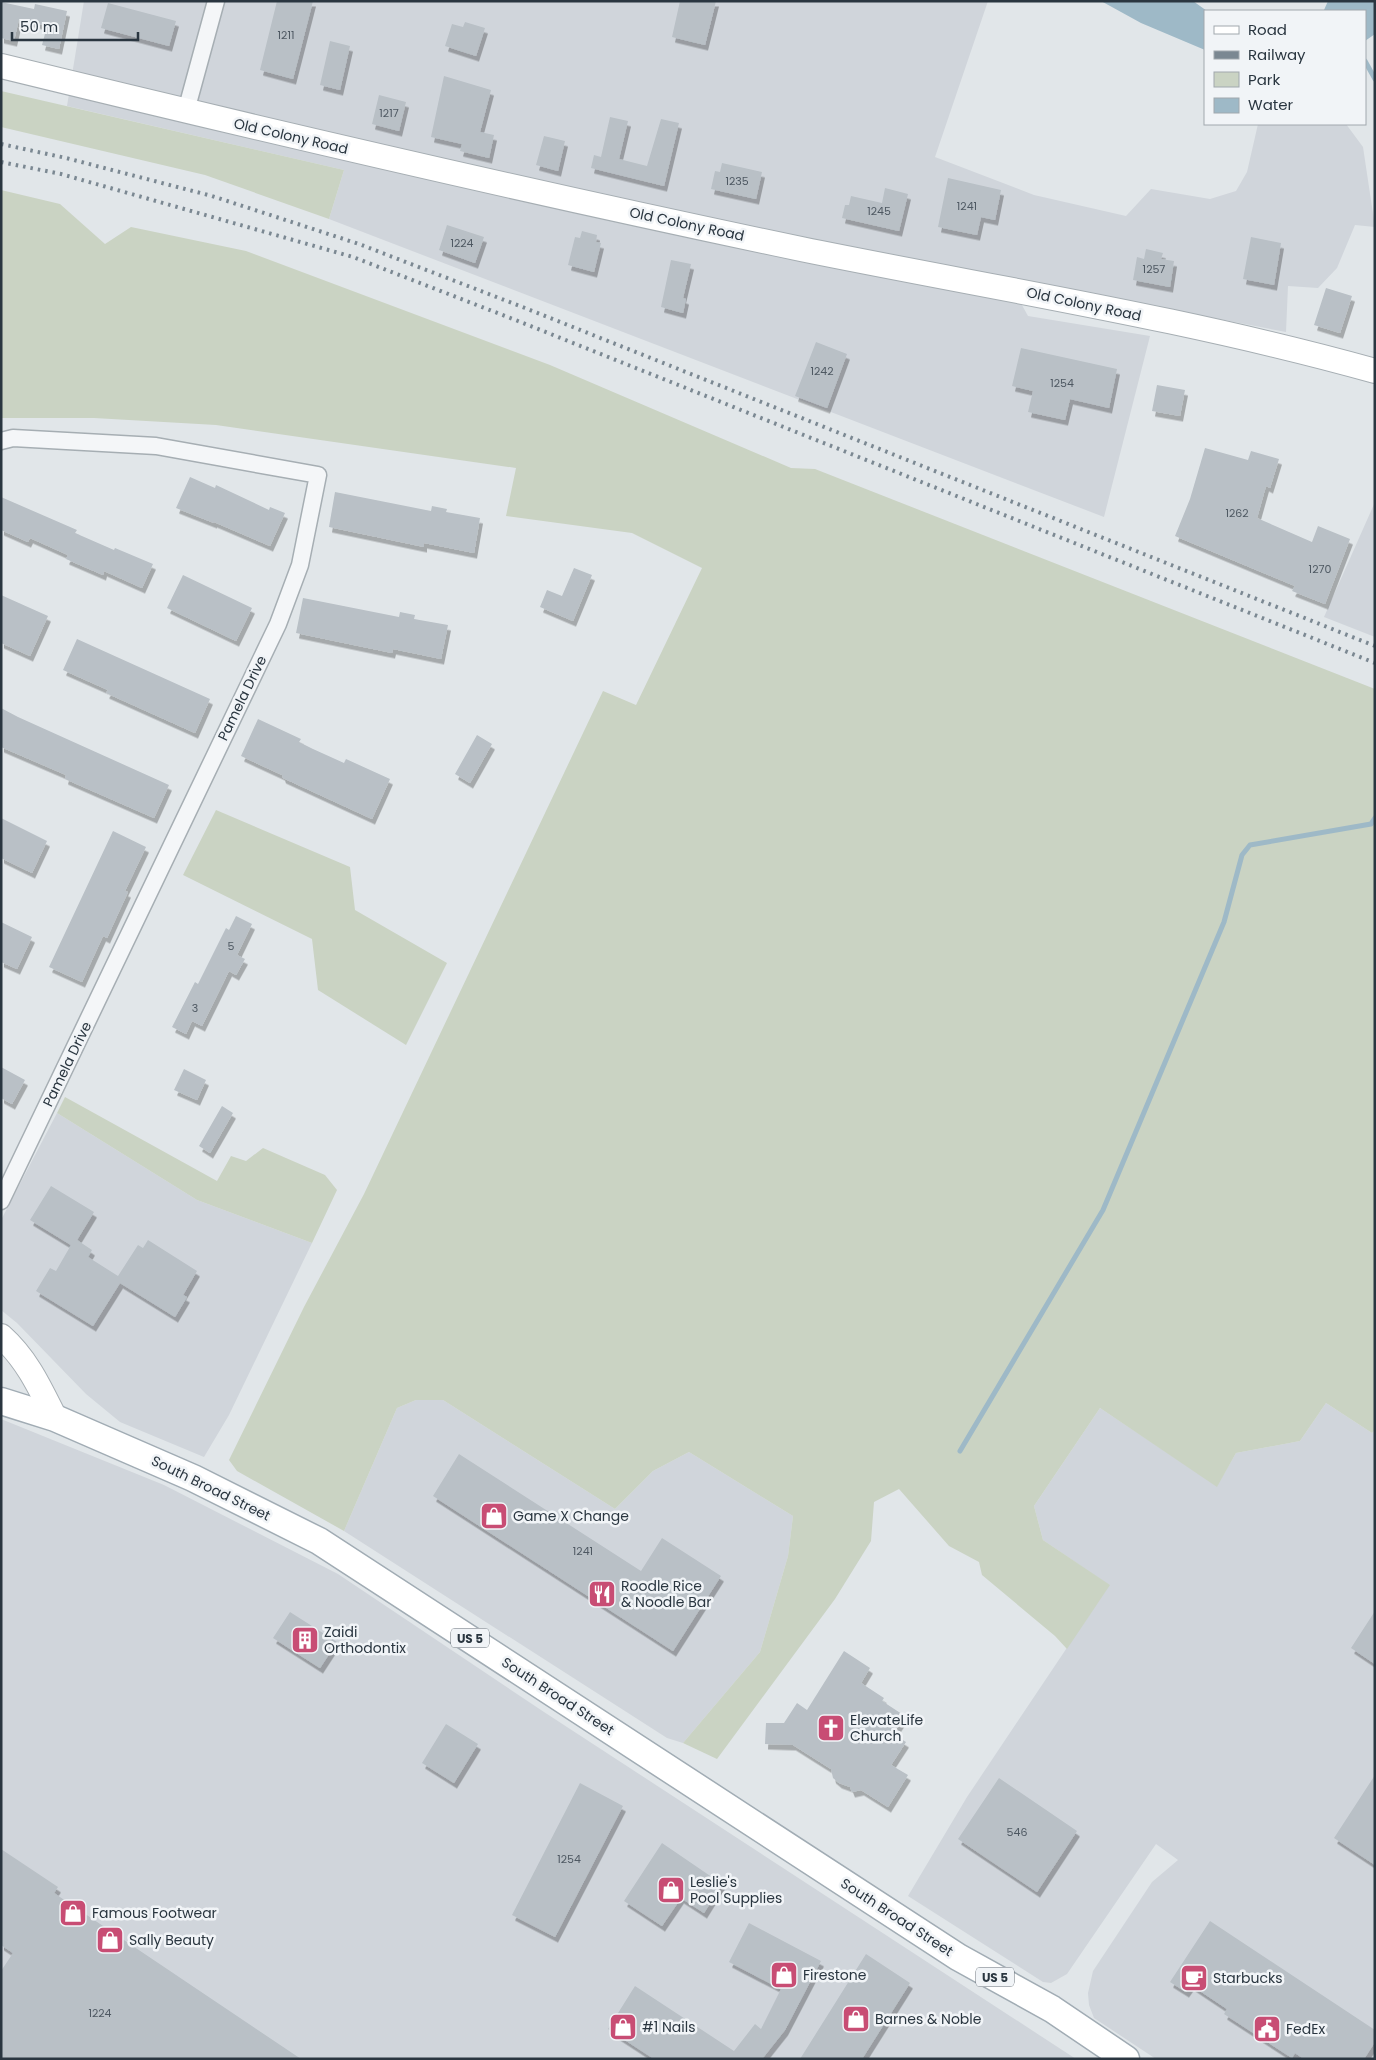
<svg xmlns="http://www.w3.org/2000/svg" width="1376" height="2060" font-family="Poppins,sans-serif">
<style>
.built{fill:#d0d5db}
.green{fill:#cad3c3}
.water{fill:#9eb9c7}
.lines{fill:none;stroke-linecap:round;stroke-linejoin:round}
.stream{stroke:#9eb9c7;stroke-width:5}
.building{fill:#b9c0c6;filter:url(#shadow)}
.minor-casing{stroke:#a6aeb3;stroke-width:19}
.secondary-casing{stroke:#a6aeb3;stroke-width:26}
.primary-casing{stroke:#a1acb4;stroke-width:29}
.minor{stroke:#f4f6f8;stroke-width:16}
.secondary{stroke:#fff;stroke-width:24}
.primary{stroke:#fff;stroke-width:26}
.rail{stroke:#7b8892;stroke-width:4;stroke-dasharray:2.5 5;stroke-linecap:butt}
.labels{text-anchor:middle;dominant-baseline:central;stroke-width:5;stroke-linejoin:round;paint-order:stroke}
.number-label{font-size:11px;fill:#4e5862}
.shield{fill:#f1f4f7;stroke:#666f77;stroke-width:1}
.shield-label{font-size:12px;font-weight:bold;fill:#2a3640}
.street-label{font-size:14px;fill:#2a3640;stroke:#f1f4f7}
.poi-label{font-size:14px;fill:#2a3640;stroke:#f1f4f7;text-anchor:start}
</style>
<defs>
<filter id="shadow"><feDropShadow dx="3" dy="5.5" stdDeviation="0" flood-color="#0004"/></filter>
</defs>
<rect width="100%" height="100%" fill="#e1e6e9"/>
<path class="built" d="M84 1H988L935 157 1034 195 1126 216 1151 189 1210 199 1236 191 1247 172 1258 124H1346L1363 147 1375 227 1355 225 1337 268 1318 288 1288 286 1286 332 1007 278 1028 316 1150 336 1104 517 329 219 344 170 67 106Z
M1375 502V637L1324 617Z
M57 1113 197 1200 312 1243 229 1415 204 1457 120 1422 86 1394 17 1323 1 1310V1220Z
M416 1400H443L615 1509 653 1471 689 1452 793 1516 788 1556 760 1652 683 1743 667 1738 344 1531 397 1408Z
M1326 1403 1372 1433 1375 1430V2059H1156L1094 2018 1089 2005 1088 1993 1093 1971 1152 1882 1178 1860 1156 1844 1067 1974 1051 1983 1043 1982 908 1896 967 1797 1109 1585 1043 1540 1034 1506 1100 1408 1217 1486 1236 1453 1300 1441Z
M1 1419 164 1485 338 1574 544 1712 1076 2059H1Z"/>
<path class="green" d="M1 91 344 170 329 219 205 175 1 127Z
M1 190 60 204 105 244 131 227 246 251 550 365 791 468 815 469 1375 689V1430L1372 1433 1326 1403 1300 1441 1236 1453 1217 1487 1100 1408 1034 1506 1043 1540 1110 1585 1067 1649 1055 1636 982 1575 979 1562 949 1546 899 1489 874 1502 871 1541 835 1599 717 1759 683 1743 760 1652 788 1556 793 1516 689 1452 653 1471 615 1509 443 1400H416L397 1408 344 1531 237 1471 229 1460 304 1307 364 1194 603 691 636 705 702 568 632 533 506 516 516 468 216 425 94 418H1Z
M216 810 350 867 355 910 447 963 406 1045 318 990 312 939 183 875Z
M65 1097 217 1181 231 1156 246 1161 263 1148 325 1175 337 1190 312 1243 197 1200 57 1113Z"/>
<path class="water" d="M1101 1H1193L1207 11H1205V50L1141 23Z
M1328 1H1375V34L1365 41V11H1319L1324 10Z"/>
<g class="lines">
<path class="stream" d="M1365 61 1375 79
M960 1451 1103 1210 1224 922 1242 855 1250 845 1371 824 1375 818"/>
</g>
<path class="building" d="M277 1H313L293 79 260 70Z
M680 1H716L705 45 672 37Z
M1 2 34 9 35 4 67 11 59 49 42 45 47 26 19 19 14 41 1 38Z
M108 3 176 21 169 46 101 28Z
M465 22 485 28 476 56 445 46 452 24 463 27Z
M330 41 350 46 340 90 320 85Z
M444 76 491 90 480 132 494 135 489 158 460 151 462 144 431 137Z
M379 95 406 102 399 131 372 124Z
M610 117 628 121 619 159 647 166 661 119 679 123 664 186 591 168 594 155 601 157Z
M544 136 565 141 558 171 536 165Z
M722 163 762 172 756 199 711 189 715 171 720 172Z
M948 178 1001 190 995 220 981 217 977 235 938 227Z
M885 188 908 194 899 231 842 218 845 205H849L851 196 882 203Z
M447 225 484 237 475 263 439 250Z
M582 231 597 235 596 242 601 243 594 272 568 265 575 237 580 238Z
M1251 237 1281 243 1274 285 1243 279Z
M1146 249 1163 253 1161 259 1174 261 1170 287 1133 280 1137 257 1144 259Z
M671 260 691 264 683 298 686 299 683 313 661 307Z
M1326 288 1352 296 1340 333 1314 325Z
M816 342 847 354 827 408 795 396Z
M1021 348 1117 369 1109 408 1070 399 1065 420 1028 412 1033 391 1012 386Z
M1157 385 1185 390 1180 416 1152 411Z
M1205 448 1248 460 1251 451 1279 459 1270 488 1266 486 1257 518 1312 542 1318 526 1350 539 1325 604 1292 591 1295 586 1175 536 1190 499Z
M190 477 215 488 216 485 269 510 270 507 285 513 270 546 214 522V523L176 508Z
M335 492 431 511 432 506 447 509 446 512 480 518 474 553 424 543V547L329 527Z
M1 497 77 530 75 533 114 550 115 548 153 564 142 588 104 571 103 575 66 559 68 555 30 538 28 542 1 530Z
M574 568 592 575 573 621 540 607 547 590 562 596Z
M183 575 252 608 236 641 167 608Z
M1 595 48 616 30 656 1 643Z
M303 598 399 617 400 612 415 615 414 619 448 625 441 659 393 649 392 653 296 633Z
M77 639 210 699 195 733 106 693 108 690 63 670Z
M1 708 18 717 169 785 154 818 65 779 66 775 1 747Z
M258 719 301 739 299 742 313 749 344 763 346 759 390 779 372 819 283 778 282 775 241 756Z
M477 735 492 744 470 783 455 774Z
M1 818 47 841 32 873 1 858Z
M113 831 146 847 125 891 128 892 107 938 103 936 82 982 49 967Z
M236 916 252 924 237 955 245 959 236 975 229 971 202 1026 192 1021 186 1034 172 1027 195 982 198 984 226 928 229 930Z
M1 922 32 937 17 969 1 962Z
M1 1067 25 1080 12 1104 1 1098Z
M184 1069 206 1080 197 1100 174 1090Z
M222 1106 233 1113 210 1153 199 1146Z
M51 1186 94 1212 77 1240 92 1250 88 1257 118 1276 138 1245 143 1248 148 1240 197 1271 183 1295 187 1297 175 1317 120 1283 93 1326 36 1291 50 1268 56 1271 71 1245 30 1220Z
M459 1454 641 1571 662 1538 721 1576 673 1651 433 1496Z
M1375 1611V1664L1351 1648Z
M290 1612 337 1642 320 1668 273 1638Z
M844 1651 870 1668 861 1683 884 1698 882 1701 905 1716 893 1734 906 1742 891 1765 908 1775 888 1807 861 1790 852 1792 850 1787 839 1783 833 1778 831 1769 793 1745 765 1744 766 1723H784L797 1703 807 1710Z
M446 1724 478 1744 454 1783 422 1763Z
M1375 1775V1865L1334 1838Z
M999 1778 1077 1831 1037 1892 958 1839Z
M580 1783 623 1806 555 1937 512 1915Z
M662 1843 722 1884 704 1913 681 1898 662 1926 624 1901Z
M1 1849 58 1887 54 1893 301 2059H1V1971L13 1953 1 1945Z
M1210 1921 1375 2030V2042L1364 2059H1304L1295 2053 1292 2058 1224 2014 1227 2009 1191 1985 1186 1992 1170 1982Z
M749 1923 821 1961 785 2030 762 2059H654L608 2029 635 1986 734 2051 755 2024 761 2029 781 1989 729 1962Z
M866 1954 910 1983 862 2059H800Z"/>
<g class="lines">
<g class="minor-casing">
<path id="minor" d="M186 111 216 1
M1 441 13 438 156 446 318 475 300 565 278 624 1 1201"/>
</g>
<g class="secondary-casing">
<path id="secondary" d="M1 66C267 131 533 193 801 249 992 288 1186 318 1375 371
M1 1336C27 1359 40 1388 55 1418"/>
</g>
<g class="primary-casing">
<path id="primary" d="M1 1401 55 1418 193 1478 319 1541 958 1957 1052 2009 1126 2059"/>
</g>
<use href="#minor" class="minor"/>
<use href="#secondary" class="secondary"/>
<use href="#primary" class="primary"/>
<path class="rail" d="M1 144 66 158 212 196 359 244 525 308 1375 646
M1 162 61 174 353 257 518 321 1375 663"/>
</g>
<defs>
<g id="shop-square" transform="scale(1.4375)"><rect x="-9" y="-9" width="18" height="18" rx="4" fill="#c84d74" stroke="#f1f4f7"/><path d="M-5-2.5h2.3a2.7 3.5 0 0 1 5.4 0H5L5.5 6h-11ZM-1.5-2.5h3a1.5 2.3 0 0 0-3 0Z" fill="#fff"/></g>
<g id="restaurant-square" transform="scale(1.4375)"><rect x="-9" y="-9" width="18" height="18" rx="4" fill="#c84d74" stroke="#f1f4f7"/><path d="M-5-6h1v4h1v-4h1v4h1v-4h1v5L-1.5 .5V6h-2V.5L-5-1ZM5-6V6H3V1.5H1.5Q1.5-4 5-6Z" fill="#fff"/></g>
<g id="building-square" transform="scale(1.4375)"><rect x="-9" y="-9" width="18" height="18" rx="4" fill="#c84d74" stroke="#f1f4f7"/><path d="M-4-6H4V6H1V3H-1V6H-4ZM-2.5-4.3h1.7v1.8h-1.7ZM.8-4.3h1.7v1.8H.8ZM-2.5-1h1.7V.8h-1.7ZM.8-1h1.7V.8H.8Z" fill="#fff"/></g>
<g id="church-square" transform="scale(1.4375)"><rect x="-9" y="-9" width="18" height="18" rx="4" fill="#c84d74" stroke="#f1f4f7"/><path d="M-1.2-6h2.4v3.5h3.3v2.4h-3.3V6h-2.4V-.1h-3.3v-2.4h3.3Z" fill="#fff"/></g>
<g id="cafe-square" transform="scale(1.4375)"><rect x="-9" y="-9" width="18" height="18" rx="4" fill="#c84d74" stroke="#f1f4f7"/><path d="M-5.5-4.5H6V0H3Q3 3.5 0 3.5H-2.5Q-5.5 3.5-5.5 0ZM3-3.2v2h1.7v-2ZM-6 4.5H4V6H-6Z" fill="#fff"/></g>
<g id="civic-square" transform="scale(1.4375)"><rect x="-9" y="-9" width="18" height="18" rx="4" fill="#c84d74" stroke="#f1f4f7"/><path d="M-.6-6.5H3V-4.5H.6V-3L4-1V1h2V6H-6V1h2V-1L-.6-3ZM-1.2 2.5V6h2.4V2.5Z" fill="#fff"/></g>
</defs>
<g fill-rule="evenodd">
<use href="#shop-square" x="494" y="1516"/>
<use href="#restaurant-square" x="602" y="1594"/>
<use href="#building-square" x="305" y="1640"/>
<use href="#church-square" x="831" y="1728"/>
<use href="#shop-square" x="671" y="1890"/>
<use href="#shop-square" x="73" y="1913"/>
<use href="#shop-square" x="110" y="1940"/>
<use href="#shop-square" x="784" y="1975"/>
<use href="#cafe-square" x="1194" y="1978"/>
<use href="#shop-square" x="856" y="2019"/>
<use href="#shop-square" x="623" y="2027"/>
<use href="#civic-square" x="1267" y="2029"/>
</g>
<g class="labels">
<g class="number-label">
<text x="286" y="35">1211</text>
<text x="389" y="113">1217</text>
<text x="737" y="181">1235</text>
<text x="967" y="206">1241</text>
<text x="879" y="211">1245</text>
<text x="462" y="243">1224</text>
<text x="1154" y="269">1257</text>
<text x="822" y="371">1242</text>
<text x="1062" y="383">1254</text>
<text x="1237" y="513">1262</text>
<text x="1320" y="569">1270</text>
<text x="231" y="946">5</text>
<text x="195" y="1008">3</text>
<text x="583" y="1551">1241</text>
<text x="1017" y="1832">546</text>
<text x="569" y="1859">1254</text>
<text x="100" y="2013">1224</text>
</g>
<g class="shield">
<rect x="451" y="1628.5" width="38" height="19" rx="4"/>
<rect x="976" y="1967.5" width="38" height="19" rx="4"/>
</g>
<g class="shield-label">
<text x="470" y="1638">US 5</text>
<text x="995" y="1977">US 5</text>
</g>
<g class="street-label">
<text transform="translate(291 136) rotate(13)">Old Colony Road</text>
<text transform="translate(687 224) rotate(12)">Old Colony Road</text>
<text transform="translate(1084 304) rotate(12)">Old Colony Road</text>
<text transform="translate(242 698) rotate(-64)">Pamela Drive</text>
<text transform="translate(67 1064) rotate(-64)">Pamela Drive</text>
<text transform="translate(211 1488) rotate(26)">South Broad Street</text>
<text transform="translate(558 1696) rotate(33)">South Broad Street</text>
<text transform="translate(897 1917) rotate(33)">South Broad Street</text>
</g>
<g class="poi-label">
<text x="513" y="1516">Game X Change</text>
<text x="621" y="1586">Roodle Rice<tspan x="621" dy="16">&amp; Noodle Bar</tspan></text>
<text x="324" y="1632">Zaidi<tspan x="324" dy="16">Orthodontix</tspan></text>
<text x="850" y="1720">ElevateLife<tspan x="850" dy="16">Church</tspan></text>
<text x="690" y="1882">Leslie's<tspan x="690" dy="16">Pool Supplies</tspan></text>
<text x="92" y="1913">Famous Footwear</text>
<text x="129" y="1940">Sally Beauty</text>
<text x="803" y="1975">Firestone</text>
<text x="1213" y="1978">Starbucks</text>
<text x="875" y="2019">Barnes &amp; Noble</text>
<text x="642" y="2027">#1 Nails</text>
<text x="1286" y="2029">FedEx</text>
</g>
</g>
<rect width="1376" height="2060" fill="none" stroke="#2a3640" stroke-width="5"/>
<rect x="1204" y="10" width="162" height="115" fill="#f1f4f7" stroke="#a1a8ae"/>
<rect x="1214" y="26" width="25" height="8" fill="#ffffff" stroke="#a1a8ae"/>
<text x="1248" y="35" font-size="15" fill="#2a3640">Road</text>
<rect x="1214" y="51" width="25" height="8" fill="#7b8892" stroke="#a1a8ae"/>
<text x="1248" y="60" font-size="15" fill="#2a3640">Railway</text>
<rect x="1214" y="72" width="25" height="15" fill="#cad3c3" stroke="#a1a8ae"/>
<text x="1248" y="85" font-size="15" fill="#2a3640">Park</text>
<rect x="1214" y="98" width="25" height="15" fill="#9eb9c7" stroke="#a1a8ae"/>
<text x="1248" y="110" font-size="15" fill="#2a3640">Water</text>
<path d="M12 32v8h126v-8" fill="none" stroke="#2a3640" stroke-width="2.5"/>
<text x="20" y="32" font-size="15" fill="#2a3640" stroke="#f1f4f7" stroke-width="4" paint-order="stroke">50 m</text>
</svg>
